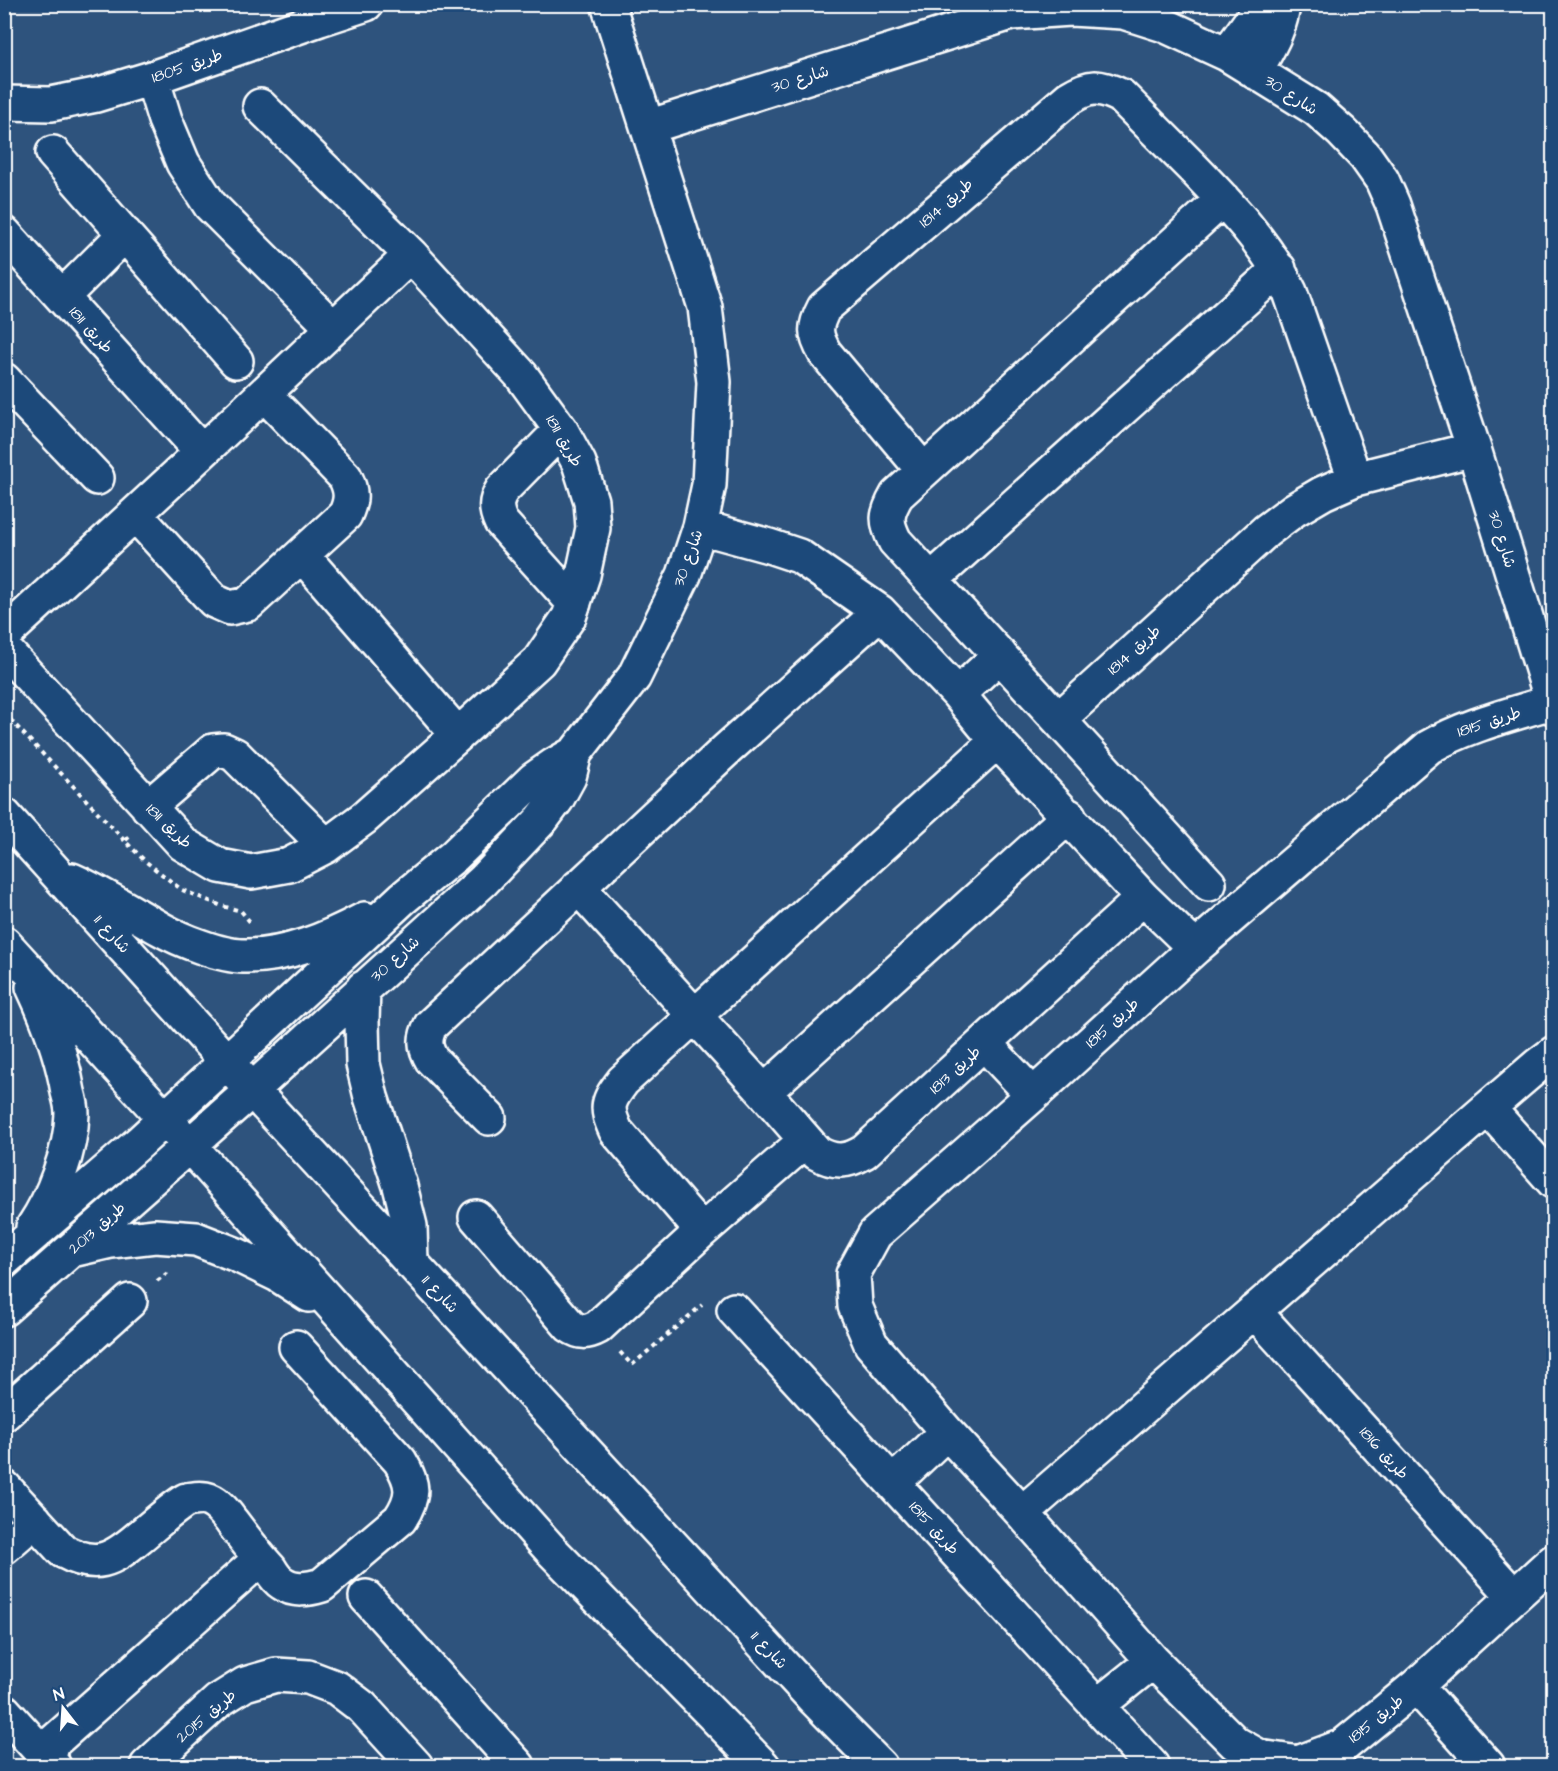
<svg xmlns="http://www.w3.org/2000/svg" width="1558" height="1771" font-family="'Architects Daughter','Playpen Sans Arabic',sans-serif">
<style>
.lines{fill:none;stroke-linecap:round;stroke-linejoin:round}
.minor-casing{stroke:#fff;stroke-width:38}
.path{stroke:#fff;stroke-width:4;stroke-dasharray:4.5 4.5;stroke-linecap:butt}
.minor{stroke:#1f4a7a;stroke-width:33}
.labels{text-anchor:middle;dominant-baseline:central;stroke-width:6;stroke-linejoin:round;paint-order:stroke}
.street-label{font-size:16px;fill:#fff;stroke:#1f4a7a}
</style>
<rect width="100%" height="100%" fill="#2e537d"/>
<filter id="ink" filterUnits="userSpaceOnUse"><feTurbulence type="fractalNoise" baseFrequency=".0167" numOctaves="2"/><feDisplacementMap in="SourceGraphic" scale="12" xChannelSelector="R" yChannelSelector="G"/><feConvolveMatrix kernelMatrix="1 2 1 2 8 2 1 2 1" color-interpolation-filters="sRGB"/></filter>
<g filter="url(#ink)">
<g class="lines">
<g class="minor-casing">
<path id="minor" d="M1227 54 1263 4
M1255 72C1267 50 1281 29 1283 4
M152 78 165 120 183 163 210 205 333 328
M4 103 51 104 96 95 152 78 320 19 366 4
M648 127 1011 13 1071 9 1123 12 1164 25 1227 54 1316 109 1342 132 1365 156 1382 180 1393 205 1474 449 1554 708
M53 153 236 361
M4 233 202 452
M62 297 125 234
M4 380 97 478
M561 430 502 490C495 501 495 509 501 522L574 603
M923 470 825 353C814 334 814 327 824 308L1069 98C1090 85 1099 85 1121 96 1145 120 1169 144 1193 168 1230 206 1267 244 1290 292L1355 479
M135 514 214 601 230 608 248 604 345 515C352 500 352 491 345 477L264 394
M700 527 769 546 799 556 880 612 958 694 997 741 1143 898 1195 948
M302 555 458 735
M931 580 1279 269
M4 635 202 452 411 255
M4 649 183 844 220 866 251 872 289 865 326 846 364 818 458 735 539 661 569 617 583 575 593 528 591 501 579 463 561 430 521 375 411 255 260 106
M958 694 1000 655
M1551 702C1510 715 1467 725 1429 747L1195 948 1033 1095 875 1234 853 1274 855 1306 871 1344 947 1432 1022 1513 1153 1661 1235 1743 1260 1757 1298 1763 1343 1746 1416 1686 1554 1560
M1059 719 1266 531 1294 510 1323 493 1355 479 1474 449
M148 807 213 751 224 750 235 755 326 846
M4 815 252 1090 815 1700 880 1766
M72 880C103 894 131 912 161 929 180 940 221 956 243 956 286 957 327 939 365 919
M1209 884 895 541C885 521 886 514 897 495L1223 199
M578 887 764 1092 817 1153C835 1163 847 1162 864 1152L1143 898
M4 943 189 1145 552 1551 763 1766
M33 987C49 1021 62 1055 68 1092 70 1099 72 1107 72 1114 71 1150 53 1198 33 1227
M363 988 362 1022 363 1064 371 1097 400 1186 410 1226 411 1263
M984 1043 1033 1095
M764 1092 1069 816
M1488 1108 1554 1182
M489 1118 432 1060C424 1047 424 1038 431 1025L726 750 880 612
M476 1217 570 1326C580 1333 587 1333 598 1327L702 1231 805 1141
M702 1231 616 1131C605 1107 607 1102 623 1081L997 741
M72 1250 111 1241 155 1236 196 1239 237 1255 278 1275 309 1295
M4 1260 140 1142 403 898 454 856 534 779 554 765 575 753
M4 1309 252 1090 483 881 542 819 557 799 569 777 575 753 634 677 684 575 700 527 709 485 714 382 705 307 608 4
M734 1310 1152 1766
M1254 1311 1514 1596
M4 1414 130 1301
M893 1483 947 1432
M4 1487 63 1551C96 1569 112 1560 138 1538 154 1525 169 1511 186 1500 194 1499 202 1497 209 1500 219 1504 226 1514 232 1522 244 1538 256 1554 270 1569 273 1574 277 1580 282 1583 294 1592 309 1589 322 1585L400 1519C415 1496 414 1484 400 1461L296 1347
M1022 1513 1488 1108 1538 1065 1554 1053
M4 1547 35 1520
M366 1597 518 1766
M1416 1686 1488 1766
M1097 1706 1153 1661
M4 1711 54 1766
M41 1753 260 1559
M147 1766 218 1701 245 1684 276 1675 308 1677 337 1688 362 1707 416 1766"/>
</g>
<path class="path" d="M4 713 125 841
M129 837 125 841 145 861 182 890 222 906 241 911 251 923
M157 1281 170 1271
M620 1352 632 1365 702 1305"/>
<use href="#minor" class="minor"/>
</g>
</g>
<g class="labels">
<g class="street-label">
<text transform="translate(187 66) rotate(-19)">طريق 1805</text>
<text transform="translate(800 79) rotate(-17)">شارع 30</text>
<text transform="translate(1291 95) rotate(33)">شارع 30</text>
<text transform="translate(946 203) rotate(-41)">طريق 1814</text>
<text transform="translate(91 330) rotate(48)">طريق 1811</text>
<text transform="translate(564 441) rotate(60)">طريق 1811</text>
<text transform="translate(1502 539) rotate(73)">شارع 30</text>
<text transform="translate(688 558) rotate(-70)">شارع 30</text>
<text transform="translate(1134 650) rotate(-42)">طريق 1814</text>
<text transform="translate(1489 722) rotate(-18)">طريق 1815</text>
<text transform="translate(169 826) rotate(44)">طريق 1811</text>
<text transform="translate(112 934) rotate(48)">شارع 11</text>
<text transform="translate(395 959) rotate(-42)">شارع 30</text>
<text transform="translate(1112 1023) rotate(-42)">طريق 1815</text>
<text transform="translate(955 1070) rotate(-42)">طريق 1813</text>
<text transform="translate(97 1228) rotate(-41)">طريق 2013</text>
<text transform="translate(440 1294) rotate(47)">شارع 11</text>
<text transform="translate(1384 1453) rotate(48)">طريق 1816</text>
<text transform="translate(934 1528) rotate(48)">طريق 1815</text>
<text transform="translate(769 1650) rotate(47)">شارع 11</text>
<text transform="translate(206 1716) rotate(-40)">طريق 2015</text>
<text transform="translate(1376 1719) rotate(-39)">طريق 1815</text>
</g>
</g>
<rect width="1558" height="1771" fill="none" stroke="#1f4a7a" stroke-width="24"/>
<rect x="12" y="12" width="1534" height="1747" fill="none" stroke="#fff" stroke-width="2" filter="url(#ink)"/>
<g transform="translate(63 1708) rotate(343)" stroke="#1f4a7a" stroke-width="4.5" paint-order="stroke">
<path d="M0-4.5L10 22L0 15L-10 22Z" fill="#ffffff"/>
<text y="-9" font-size="16" font-weight="bold" text-anchor="middle" fill="#ffffff">N</text>
</g>
</svg>
